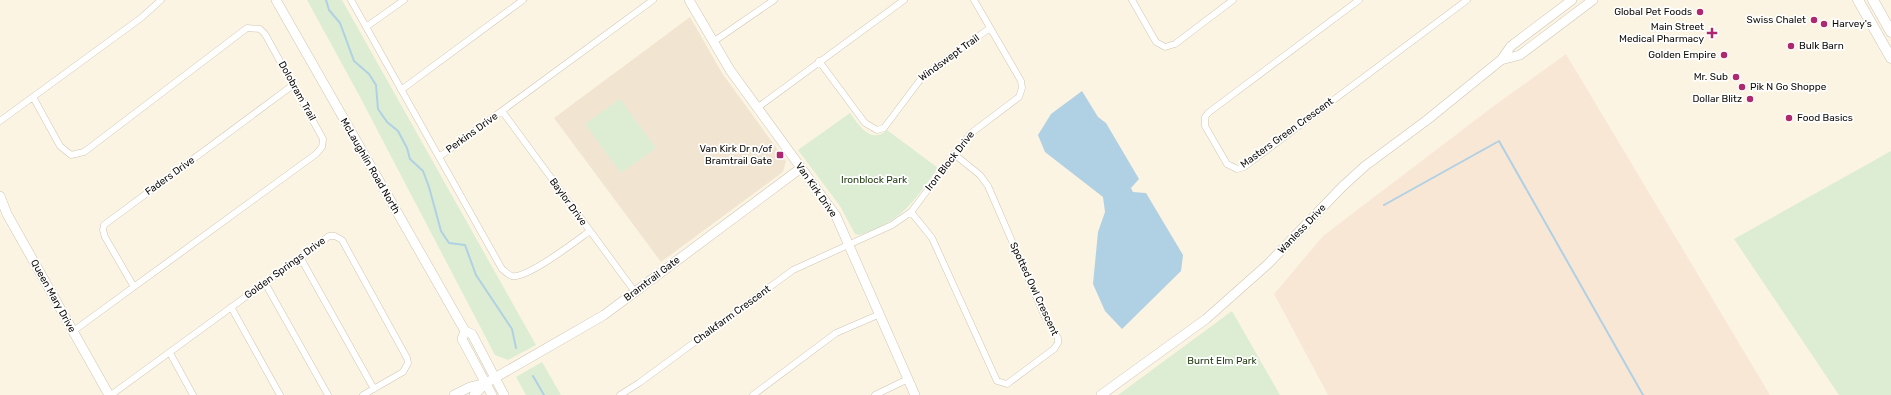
<svg xmlns="http://www.w3.org/2000/svg" width="1891" height="395" font-family="Rubik,sans-serif">
<style>
.industrial{fill:#f9e7d6}
.education{fill:#f1e5d1}
.green{fill:#dcedd4}
.water{fill:#b0d0e4}
.lines{fill:none;stroke-linecap:round;stroke-linejoin:round}
.stream{stroke:#b0d0e4;stroke-width:2}
.street-casing{stroke:#cec6b4;stroke-width:7}
.secondary-casing{stroke:#cec6b4;stroke-width:10}
.primary-casing{stroke:#cec6b4;stroke-width:11}
.street{stroke:#fff;stroke-width:6}
.secondary{stroke:#fff;stroke-width:9}
.primary{stroke:#fff;stroke-width:10}
.poi-dot{fill:#ad286f;stroke:#fff;stroke-width:1.5}
.labels{text-anchor:middle;dominant-baseline:central;stroke-width:3.5;stroke-linejoin:round;paint-order:stroke}
.poi-label{font-size:10px;fill:#0f0c07;stroke:#fff;text-anchor:end}
.street-label{font-size:10px;fill:#0f0c07;stroke:#fff}
.park-label{font-size:10px;fill:#243e14;stroke:#fff}
</style>
<rect width="100%" height="100%" fill="#fcf4e2"/>
<path class="industrial" d="M1566 54 1770 395H1328L1274 294 1323 236 1495 105Z"/>
<path class="education" d="M690 17 722 73 786 161 783 172 661 262 554 118Z"/>
<path class="green" d="M307 0H342L536 345 508 360 495 355 359 95Z
M620 99 656 148 621 173 585 124Z
M850 113C859 125 871 145 887 130L938 168C914 201 901 223 859 235L855 234 840 206 798 150Z
M1891 151V395H1839L1734 239Z
M1232 311 1280 395H1118Z
M542 362 561 395H526L516 377Z"/>
<path class="water" d="M1082 91 1098 117 1106 123 1139 179 1131 188 1133 192 1146 193 1183 255 1181 271 1122 329 1105 311 1093 284 1098 232 1105 212 1103 197 1045 152 1038 135 1051 114Z"/>
<g class="lines">
<path class="stream" d="M326 0 329 10 340 23 354 61 369 74 376 85 378 109 387 122 398 131 407 148 410 159 423 171 429 187 441 231 449 243 465 245 476 275 512 329 516 348
M1384 205 1499 141 1643 395
M533 376 544 395"/>
<g class="street-casing">
<path id="street" d="M351 0 439 157
M1132 0 1156 42 1165 47 1175 44 1233 0
M1359 0 1208 113 1205 117V126L1227 164 1237 169 1244 167 1467 0
M366 27 404 0
M713 42 774 0
M819 61 865 123 877 130 884 128 923 76 990 28
M401 90 523 0
M33 97 60 146 71 155 84 152 247 28 260 29 265 34 323 139 322 147 316 154 72 332
M757 108 904 0
M502 111 635 292
M0 121 141 18 161 0
M911 212 932 238 997 381 1007 384 1054 349 1058 343V338L1045 317 988 186 980 175 954 154
M590 231C576 241 527 279 512 276 508 275 505 271 502 269L439 157 653 0
M300 257 374 389
M265 283 328 395
M134 287 105 237 103 230 104 225 293 85
M231 307 280 395
M170 353 193 395
M111 395 329 236H335L342 240 407 358 408 363 403 372 363 395
M620 395 639 383 793 270 892 225 911 212 970 134 1019 97 1022 88 1021 81 974 0
M753 395 836 333 880 314
M875 395 908 379"/>
</g>
<g class="secondary-casing">
<path id="secondary" d="M276 0 465 331 472 334 504 395
M689 0 730 70 836 216 915 395
M1501 60 1520 55 1593 0
M0 196 7 214 109 395
M465 331 462 339 492 395
M454 395 470 387 486 383
M474 395 486 383 604 315 801 168
M1101 395 1206 319 1268 264 1342 187 1365 166 1427 120 1501 60 1511 46 1572 0"/>
</g>
<g class="primary-casing">
<path id="primary" d="M1858 0 1891 58
M1873 0 1891 32"/>
</g>
<use href="#street" class="street"/>
<use href="#secondary" class="secondary"/>
<use href="#primary" class="primary"/>
</g>
<g class="poi-dot">
<circle cx="1700" cy="12" r="4"/>
<circle cx="1814" cy="20" r="4"/>
<circle cx="1824" cy="24" r="4"/>
<path d="M1710 27h4v4h4v4h-4v4h-4v-4h-4v-4h4z"/>
<circle cx="1791" cy="46" r="4"/>
<circle cx="1724" cy="55" r="4"/>
<circle cx="1736" cy="77" r="4"/>
<circle cx="1742" cy="87" r="4"/>
<circle cx="1750" cy="99" r="4"/>
<circle cx="1789" cy="118" r="4"/>
<rect x="776" y="151" width="8" height="8" rx="2"/>
</g>
<g class="labels">
<g class="poi-label">
<text x="1692" y="12">Global Pet Foods</text>
<text x="1806" y="20">Swiss Chalet</text>
<text x="1832" y="24" text-anchor="start">Harvey's</text>
<text x="1704" y="27">Main Street<tspan x="1704" dy="12">Medical Pharmacy</tspan></text>
<text x="1799" y="46" text-anchor="start">Bulk Barn</text>
<text x="1716" y="55">Golden Empire</text>
<text x="1728" y="77">Mr. Sub</text>
<text x="1750" y="87" text-anchor="start">Pik N Go Shoppe</text>
<text x="1742" y="99">Dollar Blitz</text>
<text x="1797" y="118" text-anchor="start">Food Basics</text>
<text x="772" y="149">Van Kirk Dr n/of<tspan x="772" dy="12">Bramtrail Gate</tspan></text>
</g>
<g class="street-label">
<text transform="translate(949 58) rotate(-36)">Windswept Trail</text>
<text transform="translate(297 91) rotate(61)">Dolobram Trail</text>
<text transform="translate(472 133) rotate(-36)">Perkins Drive</text>
<text transform="translate(1287 133) rotate(-36)">Masters Green Crescent</text>
<text transform="translate(950 161) rotate(-52)">Iron Block Drive</text>
<text transform="translate(370 166) rotate(60)">McLaughlin Road North</text>
<text transform="translate(170 176) rotate(-36)">Faders Drive</text>
<text transform="translate(816 190) rotate(55)">Van Kirk Drive</text>
<text transform="translate(568 202) rotate(54)">Baylor Drive</text>
<text transform="translate(1302 229) rotate(-46)">Wanless Drive</text>
<text transform="translate(285 268) rotate(-36)">Golden Springs Drive</text>
<text transform="translate(652 279) rotate(-37)">Bramtrail Gate</text>
<text transform="translate(1034 289) rotate(65)">Spotted Owl Crescent</text>
<text transform="translate(53 296) rotate(61)">Queen Mary Drive</text>
<text transform="translate(732 315) rotate(-36)">Chalkfarm Crescent</text>
</g>
<g class="park-label">
<text x="874" y="180">Ironblock Park</text>
<text x="1222" y="361">Burnt Elm Park</text>
</g>
</g>
</svg>
